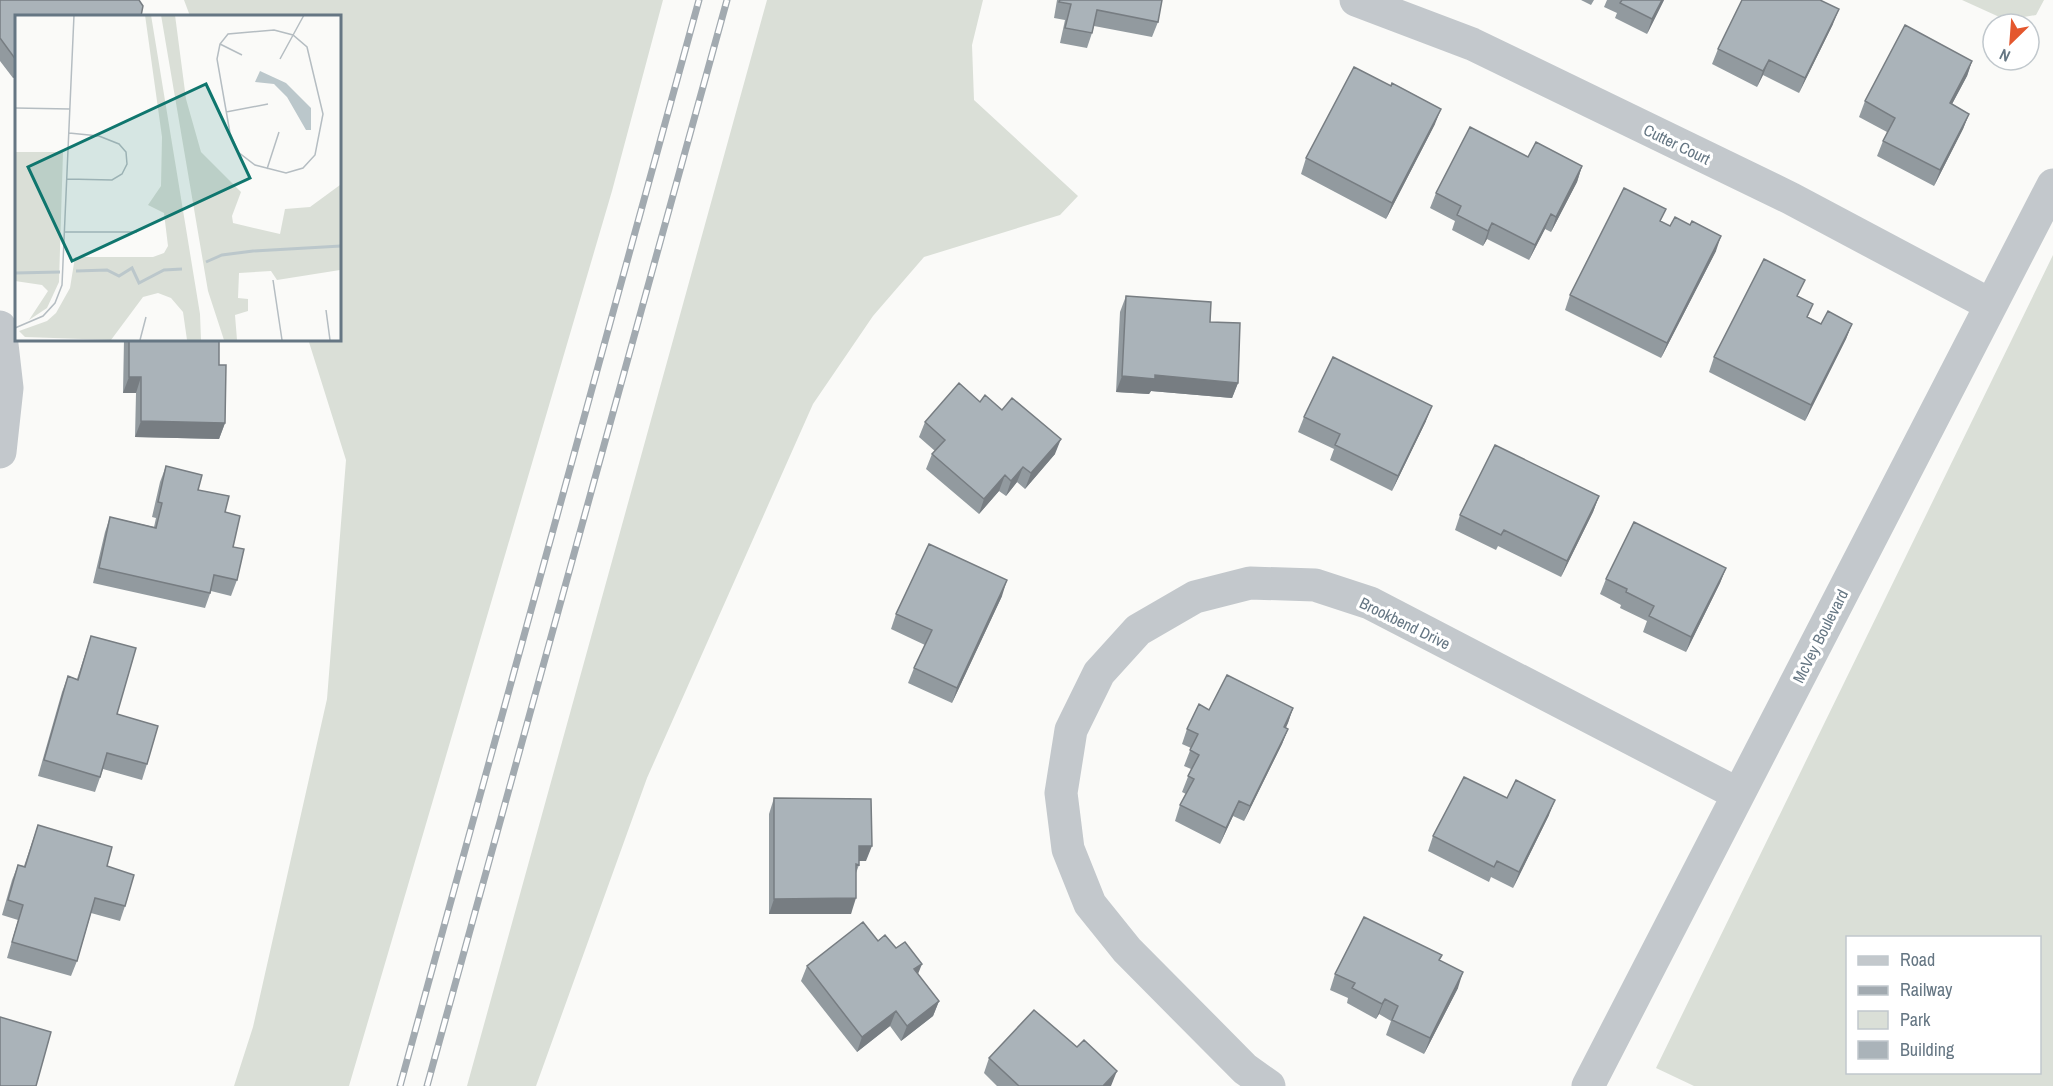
<svg xmlns="http://www.w3.org/2000/svg" width="2053" height="1086" font-family="'Archivo Narrow',sans-serif">
<style>
.green{fill:#dadfd7;fill-rule:evenodd}
.lines{fill:none;stroke-linecap:round;stroke-linejoin:round}
.minor{stroke:#c3c8cc;stroke-width:33}
.rail-casing{stroke:#a2aab0;stroke-width:7}
.rail{stroke:#fff;stroke-width:4.5;stroke-dasharray:14;stroke-linecap:butt}
.wall{fill:#929a9f}
.shaded-wall{fill:#777d82}
.building{fill:#aab3b9;stroke:#777d82;stroke-width:1.5}
.labels{text-anchor:middle;dominant-baseline:central;stroke-width:6;stroke-linejoin:round;paint-order:stroke}
.street-label{font-size:16px;fill:#657683;stroke:#fff}
.inset-river{fill:none;stroke:#bbc7cb;stroke-width:3}
.inset-road{fill:none;stroke:#b5bdc2;stroke-width:1.5}
.view{fill:#0f766e;fill-opacity:0.15;stroke:#0f766e;stroke-width:3}
.inset-edge{fill:none;stroke:#657683;stroke-width:3}
</style>
<rect width="100%" height="100%" fill="#fafaf8"/>
<path class="green" d="M184 0H663L612 191 349 1086H234L253 1027 327 699 346 460 308 339H339V16H190Z
M767 0H983L972 45 974 100 1078 196 1060 215 924 257 873 316 813 404 647 778 536 1086H467Z
M1962 0H2044L2036 15 2006 20Z
M2053 255V1086H1694L1656 1068ZM1848 938H2040V1072H1848Z"/>
<g class="lines">
<path class="minor" d="M1356 0 1472 44 1790 198 1991 305
M0 327 7 388 0 452
M1269 1086 1245 1069 1127 950 1090 904 1068 849 1061 793 1071 730 1099 673 1138 630 1195 597 1250 583 1315 585 1370 603 1738 794
M1588 1086 2053 185"/>
<g class="rail-casing">
<path id="rail" d="M400 1086 699 0
M427 1086 727 0"/>
</g>
<use href="#rail" class="rail"/>
</g>
<path class="wall" d="M0 0 16 16V76L13 78 0 61Z
M1057 0H1162L1158 22 1152 37 1094 26 1092 33 1087 48 1060 43 1065 20 1054 18Z
M1581 0H1594L1591 5Z
M1607 0H1664L1647 34 1615 18 1617 13 1604 7Z
M1833 24 1799 93 1763 75 1757 87 1712 64 1718 49Z
M1972 61 1967 76 1952 104 1969 114 1963 129 1934 186 1877 156 1883 141 1887 132 1859 117 1865 101Z
M1435 124 1386 219 1301 174 1306 158Z
M1528 157 1582 166 1577 182 1551 232 1545 229 1529 260 1487 239 1483 246 1452 230 1455 221 1430 208 1436 193Z
M1661 222 1716 251 1661 358 1565 310 1570 295Z
M1126 296 1210 322 1238 383 1232 398 1151 391 1149 394 1116 392 1120 312Z
M1799 296 1808 317 1821 324H1852L1846 339 1805 421 1709 372 1714 357Z
M124 339H219V365L225 423 219 439 135 437 136 393H123Z
M980 402 1055 454 1025 489 1017 482 1006 496 999 491 979 514 926 469 932 454 935 451 919 437 925 422Z
M1304 417 1426 421 1392 491 1330 460 1334 449 1298 432Z
M166 466 198 490 225 512 233 547 237 580 231 596 211 591 205 608 93 583 105 532 110 517 154 527 156 518 152 517 160 482Z
M1599 496 1593 512 1561 577 1498 546 1496 550 1455 530 1460 515Z
M1726 568 1720 583 1686 652 1643 632 1647 621 1620 608 1621 605 1600 594 1606 579Z
M1002 596 952 703 908 683 914 668 925 645 891 629 896 614Z
M91 636 117 714 147 764 142 780 103 769 95 792 38 776 62 692 68 676 77 679Z
M1293 708 1286 728 1288 729 1282 744 1244 821 1233 816 1220 844 1175 821 1180 805 1186 794 1182 792 1191 769 1184 766 1191 748 1182 744 1187 729 1209 710Z
M774 798 866 861H859V865L856 873 851 914H769V814Z
M1507 798 1549 815 1513 888 1491 877 1489 882 1428 851 1433 836Z
M38 825 107 866 125 906 120 921 91 913 77 961 71 976 7 958 18 920 2 915 12 880 18 865 24 866Z
M878 941 918 974 939 1001 933 1016 901 1041 890 1026 857 1052 801 981 807 966Z
M1440 960 1458 988 1424 1054 1386 1035 1391 1021 1379 1014 1376 1019 1347 1003 1348 998 1330 990 1335 974Z
M989 1058 1111 1086H997L984 1073Z"/>
<path class="shaded-wall" d="M1662 0H1664L1647 34 1652 19Z
M1839 9 1833 24 1799 93 1805 78Z
M1769 60 1763 75 1757 87 1763 71Z
M1972 61 1967 76 1944 119 1950 103Z
M16 69V76L13 78Z
M1441 109 1435 124 1386 219 1392 203Z
M1969 114 1963 129 1934 186 1940 170Z
M1582 166 1577 182 1551 232 1556 217Z
M1551 214 1545 229 1529 260 1535 245Z
M1492 223 1487 239 1483 246 1488 231Z
M1721 236 1716 251 1661 358 1667 343Z
M1852 324 1846 339 1805 421 1811 405Z
M1155 375 1238 383 1232 398 1151 391 1149 394 1116 392 1122 376Z
M129 377H141L136 393H123Z
M1432 406 1426 421 1392 491 1398 476Z
M141 421 225 423 219 439 135 437Z
M1061 439 1055 454 1025 489 1031 473Z
M1023 467 1017 482 1006 496 1011 481Z
M1005 475 999 491 979 514 984 499Z
M1599 496 1593 512 1561 577 1567 561Z
M1726 568 1720 583 1686 652 1691 637Z
M1007 580 1002 596 952 703 957 688Z
M1293 708 1288 723 1278 742 1284 727Z
M1288 729 1282 744 1244 821 1250 806Z
M1555 800 1549 815 1513 888 1519 872Z
M1239 801 1233 816 1220 844 1226 828Z
M859 846H872L866 861H854Z
M856 898 851 914H769L774 899Z
M922 964 916 979 914 969Z
M1463 972 1458 988 1424 1054 1430 1038Z
M1385 999 1379 1014 1376 1019 1382 1004Z
M939 1001 933 1016 901 1041 907 1026Z
M896 1011 890 1026 857 1052 862 1037Z
M1117 1071 1111 1086H1103Z"/>
<path class="building" d="M0 0H139L143 6 141 16H16V60L0 38Z
M1060 0H1162L1158 22 1097 10 1092 33 1065 28 1071 4 1059 2Z
M1622 0H1662L1652 19 1620 3Z
M1742 0H1820L1839 9 1805 78 1769 60 1763 71 1718 49Z
M1905 25 1972 61 1950 103 1969 114 1940 170 1883 141 1895 118 1865 101Z
M1354 67 1391 86 1392 83 1441 109 1392 203 1306 158Z
M1470 127 1528 157 1536 142 1582 166 1556 217 1551 214 1535 245 1492 223 1488 231 1457 215 1461 206 1436 193Z
M1624 188 1666 209 1660 221 1670 226 1675 217 1690 225 1692 221 1721 236 1667 343 1570 295Z
M1764 259 1805 280 1797 296 1813 304 1807 317 1821 324 1828 311 1852 324 1811 405 1714 357Z
M1126 296 1211 302 1210 322 1240 323 1238 383 1155 375V379L1122 376Z
M129 339H219V365H226L225 423 141 421V377H129Z
M1333 357 1432 406 1398 476 1335 445 1340 434 1304 417Z
M959 383 980 402 985 395 1002 410 1012 398 1061 439 1031 473 1023 467 1011 481 1005 475 984 499 932 454 945 440 925 422Z
M1495 445 1599 496 1567 561 1504 530 1501 535 1460 515Z
M166 466 202 475 198 490 229 496 225 512 240 516 233 547 244 549 237 580 214 575 210 593 99 568 110 517 156 528 162 503 158 502Z
M1634 522 1726 568 1691 637 1649 616 1654 606 1626 592 1627 589 1606 579Z
M929 544 1007 580 957 688 914 668 932 630 896 614Z
M91 636 136 648 117 714 158 726 147 764 107 753 100 777 44 760 68 676 78 680Z
M1227 675 1293 708 1284 727 1288 729 1250 806 1239 801 1226 828 1180 805 1194 779 1188 776 1199 755 1190 750 1198 734 1187 729 1199 704 1209 710Z
M1464 777 1507 798 1516 780 1555 800 1519 872 1497 861 1494 867 1433 836Z
M774 798 871 799 872 846H859V865L856 864V898L774 899Z
M38 825 112 847 107 866 134 875 125 906 95 898 77 961 12 942 23 905 8 900 18 865 25 867Z
M1364 917 1442 955 1439 960 1463 972 1430 1038 1392 1020 1398 1006 1385 999 1382 1004 1352 988 1355 983 1335 974Z
M863 922 878 941 885 935 896 948 905 942 922 964 914 969 939 1001 907 1026 896 1011 862 1037 807 966Z
M1034 1010 1077 1047 1084 1040 1117 1071 1103 1086H1019L989 1058Z
M0 1017 51 1032 36 1086H0Z"/>
<g class="labels">
<g class="street-label">
<text transform="translate(1677 144) rotate(26)">Cutter Court</text>
<text transform="translate(1405 623) rotate(26)">Brookbend Drive</text>
<text transform="translate(1820 636) rotate(-63)">McVey Boulevard</text>
</g>
</g>
<g transform="translate(15 15)">
<rect width="326" height="326" fill="#fafaf8"/>
<path d="M130 0H136L185 299 186 325H172L168 297 156 283 143 278 128 282 96 325 10 322 4 316 32 306 41 298 55 273 60 242H138L149 238 153 231 149 198 133 190 146 171 147 122ZM146 0H160L171 84 186 137 226 177 217 201 218 208 265 219 270 194 295 192 325 170V255L262 265 256 256 224 258 223 283 233 284V296L220 300 222 325H209L193 276ZM0 137H48L44 267 32 293 14 305 33 276 27 270 0 266Z" fill="#dadfd7"/>
<path d="M245 56 271 68 296 93V115H291L272 82 259 69 240 67Z" fill="#bbc7cb"/>
<path class="inset-river" d="M191 247 207 240 238 236 326 231M61 256 92 255 104 261 117 253 124 268 149 255 167 254M0 258 45 257"/>
<path class="inset-road" d="M259 15 278 20 292 32 308 99 300 140 288 153 271 158 240 150 223 137 215 118 202 44 205 29 213 19ZM205 29 227 40M265 44 289 0M0 93 55 94M211 97 253 89M252 154 264 117M52 164 97 165 107 159 112 149 111 137 104 129 84 121 54 118M50 217H122M258 265 267 325M311 295 315 325M0 313 28 301 40 288 47 270 59 0M125 325 131 302"/>
<path class="view" d="M191 69 235 163 57 246 13 152Z"/>
<rect width="326" height="326" class="inset-edge"/>
</g>
<rect x="1846" y="936" width="195" height="138" fill="#ffffff" stroke="#c1c8cd" stroke-width="1.5"/>
<rect x="1858" y="956" width="30" height="9" fill="#c3c8cc" stroke="#c1c8cd" stroke-width="1.5"/>
<text x="1900" y="966" font-size="18" fill="#657683">Road</text>
<rect x="1858" y="986" width="30" height="9" fill="#a2aab0" stroke="#c1c8cd" stroke-width="1.5"/>
<text x="1900" y="996" font-size="18" fill="#657683">Railway</text>
<rect x="1858" y="1011" width="30" height="18" fill="#dadfd7" stroke="#c1c8cd" stroke-width="1.5"/>
<text x="1900" y="1026" font-size="18" fill="#657683">Park</text>
<rect x="1858" y="1041" width="30" height="18" fill="#aab3b9" stroke="#c1c8cd" stroke-width="1.5"/>
<text x="1900" y="1056" font-size="18" fill="#657683">Building</text>
<g transform="translate(2011 42) rotate(205)"><circle r="28" fill="#ffffff" stroke="#c1c8cd" stroke-width="1.5"/>
<path d="M0-4.5L10 22L0 15L-10 22Z" fill="#e4572e"/>
<text y="-9" font-size="16" font-weight="bold" text-anchor="middle" fill="#657683">N</text>
</g>
</svg>
